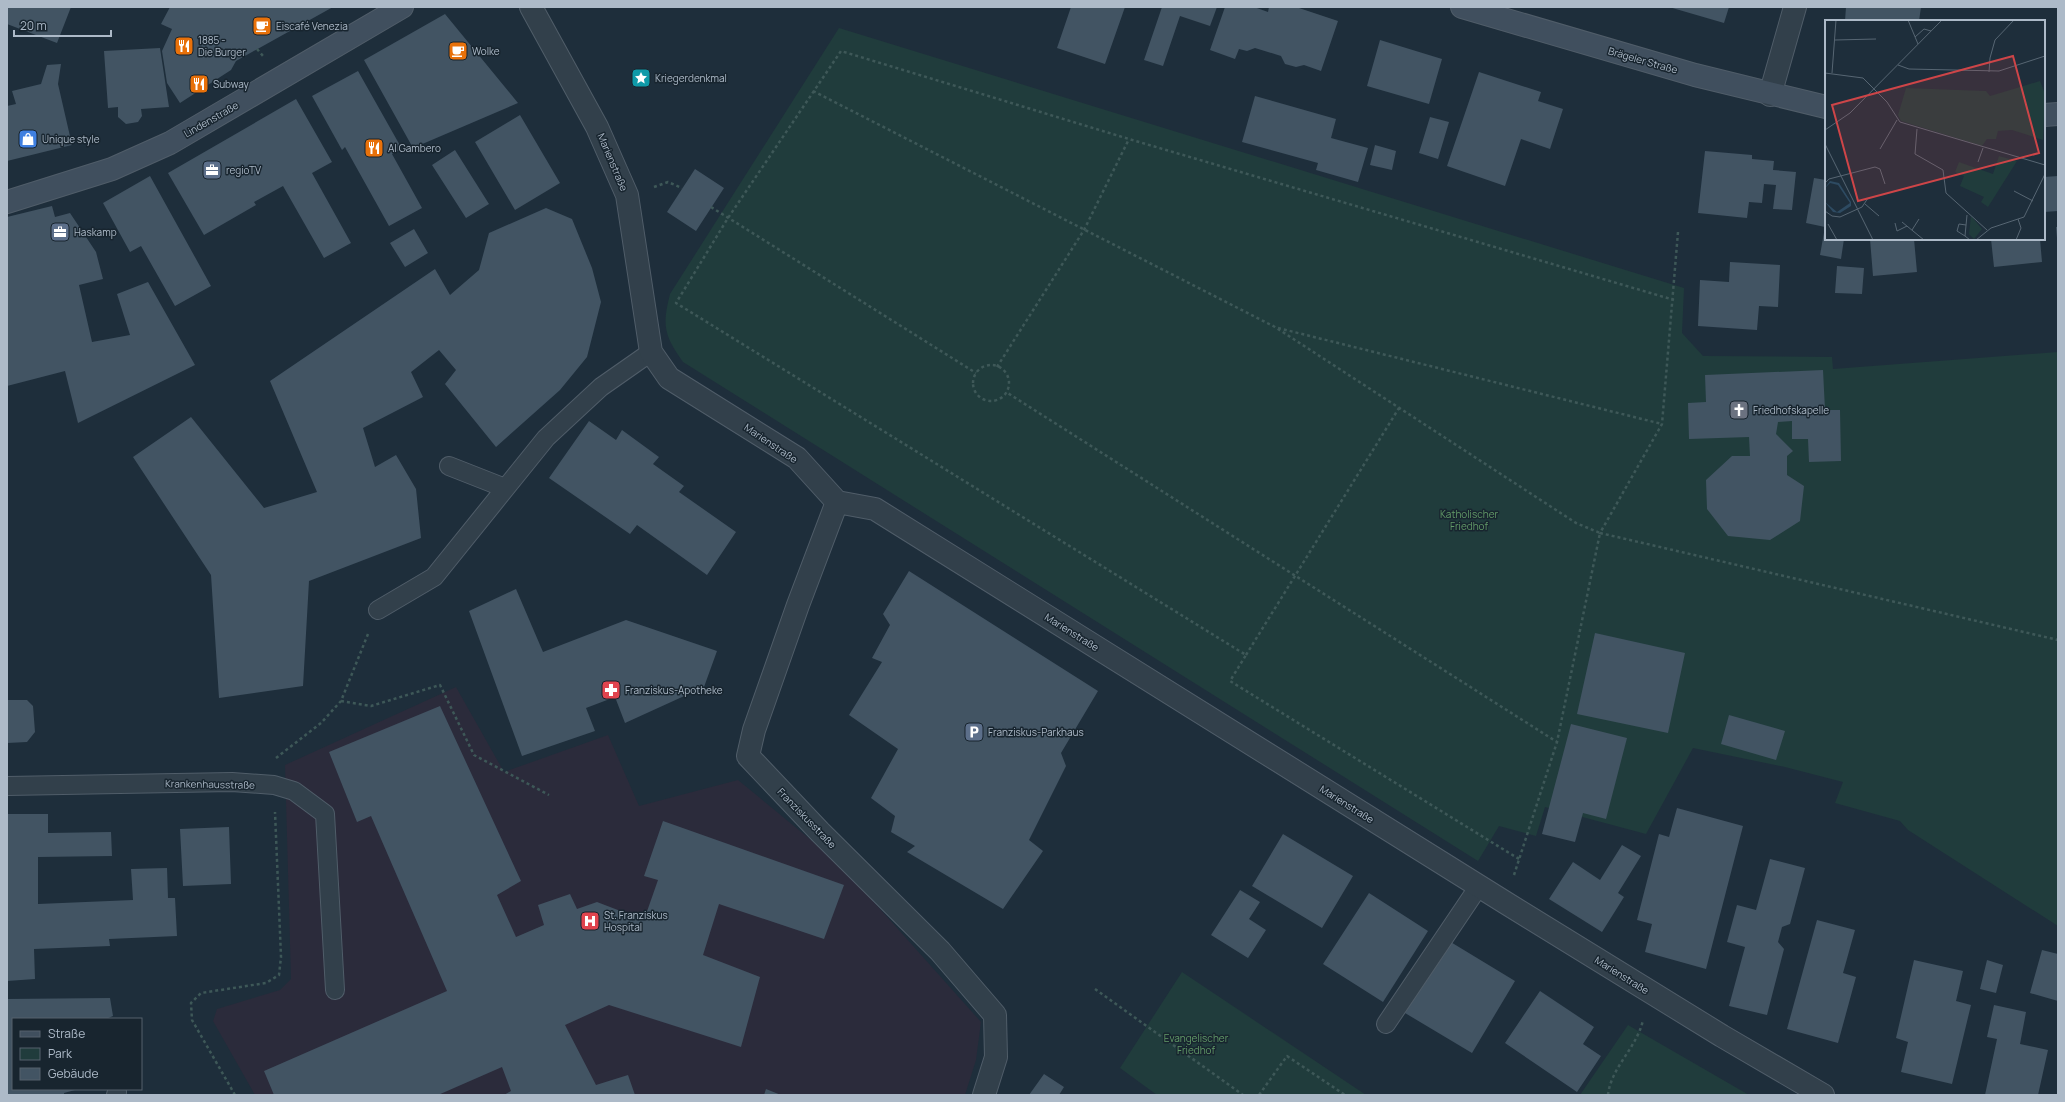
<svg xmlns="http://www.w3.org/2000/svg" width="2065" height="1102" font-family="Manrope,sans-serif">
<style>
.medical{fill:#2b2b3b}
.green{fill:#203c3c}
.building{fill:#425463}
.lines{fill:none;stroke-linecap:round;stroke-linejoin:round}
.lane-casing{stroke:#505d69;stroke-width:20}
.street-casing{stroke:#505d69;stroke-width:24}
.secondary-casing{stroke:#505d69;stroke-width:24}
.path{stroke:#3e5858;stroke-width:2.5;stroke-dasharray:3 3;stroke-linecap:butt}
.lane{stroke:#32404b;stroke-width:18}
.street{stroke:#32404b;stroke-width:22}
.secondary{stroke:#404f5e;stroke-width:22}
.labels{text-anchor:middle;dominant-baseline:central;stroke-width:3;stroke-linejoin:round;paint-order:stroke}
.poi-label{font-size:10px;fill:#adbac8;stroke:#18252f;text-anchor:start}
.street-label{font-size:10px;fill:#adbac8;stroke:#18252f}
.park-label{font-size:10px;fill:#629b68;stroke:#18252f}
.inset-road{fill:none;stroke:#576673;stroke-width:1}
.view{fill:#ce4548;fill-opacity:0.15;stroke:#ce4548;stroke-width:2}
.inset-edge{fill:none;stroke:#adbac8;stroke-width:2}
</style>
<rect width="100%" height="100%" fill="#1e2e3b"/>
<path class="medical" d="M456 687 504 772 608 735 639 806 738 780 839 863 981 1022 976 1060 965 1095H255L213 1021 217 1009 280 990 291 979 285 765Z"/>
<path class="green" d="M839 28 1684 288 1682 333 1703 356 1832 357 1833 369 2058 352V926L1908 830 1900 821 1835 803 1843 782 1785 767 1693 748 1646 834 1545 807 1536 836 1499 826 1478 861 683 362C664 335 662 326 670 294Z
M1182 972 1366 1095H1157L1120 1068Z
M1628 1025 1640 1032 1749 1095H1580Z"/>
<path class="building" d="M7 7H71L57 43 7 24Z
M170 7H333L236 61 231 70 180 103 167 83 162 51 172 29 161 24Z
M1071 7H1125L1105 64 1057 48Z
M1162 7H1217L1210 26 1180 16 1163 66 1144 60Z
M1225 7H1254L1268 12 1269 7H1296L1338 21 1321 71 1304 65 1296 67 1285 64 1281 56 1255 48 1247 51 1239 49 1235 59 1210 50Z
M1669 7H1729L1724 23Z
M1846 7H1921L1919 21H1845Z
M445 14 518 103 413 148 364 60Z
M1380 40 1442 59 1429 104 1367 86Z
M160 48 169 107 141 109 142 116 138 122 126 124 118 117V107L108 108 104 51Z
M61 64 58 84 72 145 7 161V106L16 104 12 91 41 84 47 65Z
M358 71 402 149 392 154 422 208 389 226 345 147 342 150 312 96Z
M1479 72 1541 92 1538 101 1563 109 1550 149 1521 139 1505 186 1447 166Z
M1255 96 1336 119 1331 138 1368 148 1358 182 1316 170 1318 163 1242 142Z
M296 99 332 162 312 173 351 243 324 258 283 186 254 202 256 205 204 235 168 173Z
M520 115 560 183 515 210 475 142Z
M1430 117 1449 122 1438 159 1419 153Z
M1375 145 1396 151 1392 170 1370 165Z
M455 150 489 204 466 218 432 165Z
M1705 151 1752 155V159L1774 161 1773 170 1796 172 1792 210 1773 209 1776 185 1764 184 1762 203 1749 202 1747 218 1698 213Z
M695 169 724 188 696 231 667 212Z
M150 176 211 286 175 306 141 246 130 252 103 203Z
M2058 176V211L2044 212V177Z
M1814 178 1826 180V239H1844L1841 259 1820 255 1825 227 1806 223Z
M52 206 55 217 70 213 96 252 103 279 79 285 92 342 130 335 117 294 148 282 195 365 78 423 65 371 7 386V217Z
M546 208 572 219 592 268 601 302 587 357 560 390 496 447 445 384 456 370 439 350 411 372 423 397 363 428 375 467 396 455 416 489 421 538 309 581 303 686 219 698 211 575 133 457 191 417 264 508 317 492 270 381 435 269 450 295 479 270 489 233Z
M2056 227H2058V238H2057Z
M414 229 428 253 405 267 390 243Z
M1870 239H1914L1917 272 1873 276Z
M1991 239H2040L2042 262 1994 267Z
M1730 262 1780 265 1778 307 1759 306 1757 330 1698 326 1700 280 1729 282Z
M1837 266 1864 268 1862 294 1835 293Z
M1823 370 1825 410H1840L1841 461 1809 462 1808 439H1792V421L1778 422 1776 434 1793 451 1787 456V475L1804 486 1800 521 1770 540 1728 536 1707 509 1706 480 1732 456H1750L1749 437 1689 439 1688 403 1706 402 1705 375Z
M589 421 616 440 622 430 659 457 653 464 684 486 679 492 736 532 707 575 637 525 630 534 549 478Z
M909 571 1098 691 1061 753 1066 766 1029 840 1043 851 1003 909 907 852 915 846 891 832 895 816 871 798 898 749 849 715 882 662 872 658 890 625 883 614Z
M516 589 543 652 626 620 717 651 704 687 625 723 615 697 586 708 595 731 522 756 469 611Z
M1595 633 1685 653 1668 733 1577 714Z
M7 700H27L33 706 35 732 27 742 7 743Z
M440 706 521 881 497 895 516 937 544 925 538 905 570 894 577 909 597 902 644 920 658 880 644 876 663 821 844 885 824 939 719 904 703 955 760 977 741 1047 609 1005 565 1025 596 1085 628 1075 635 1095H504L511 1091 502 1067 438 1095H274L264 1071 447 991 371 816 357 822 329 752Z
M1729 715 1785 731 1776 760 1721 744Z
M1571 724 1627 738 1606 819 1583 813 1575 842 1542 834Z
M1677 808 1743 826 1706 969 1645 952 1652 924 1637 920 1659 834 1669 837Z
M7 814H48V833L111 832 112 856 38 857V904L133 900 131 869 167 868 168 898H175L177 936 109 939 110 946 34 949 35 979 7 981Z
M229 827 231 884 183 886 180 829Z
M1283 834 1353 876 1322 928 1252 886Z
M1622 845 1641 856 1618 893 1624 897 1602 932 1549 899 1573 862 1600 880Z
M1770 859 1805 868 1790 924 1782 927 1778 942 1784 949 1767 1015 1729 1006 1745 947 1727 942 1737 905 1756 910Z
M1240 890 1260 902 1249 919 1266 930 1248 958 1211 935Z
M1369 893 1428 931 1383 1002 1323 964Z
M1817 920 1855 930 1843 973 1856 977 1838 1043 1787 1029Z
M1449 941 1515 981 1472 1053 1405 1013Z
M2042 950 2058 954V1001L2030 993Z
M1914 960 1963 971 1956 1001 1971 1005 1952 1084 1901 1072 1908 1042 1896 1038Z
M1987 960 2003 965 1996 993 1980 989Z
M1540 991 1594 1027 1583 1044 1601 1056 1577 1092 1505 1043Z
M110 998 113 1016 106 1019H13V1089L75 1090 64 1093V1095H7V999Z
M1994 1005 2026 1012 2020 1044 2048 1050 2038 1095H1985L1997 1039 1987 1037Z
M1044 1074 1064 1087 1059 1095H1029Z
M766 1089 781 1095H764Z"/>
<g class="lines">
<g class="lane-casing">
<path id="lane" d="M449 466 505 488
M378 610 434 577 546 438 601 387 651 352
M7 786 232 782 274 785 294 791 325 814 335 990
M1386 1024 1479 886
M116 1095 117 1092"/>
</g>
<g class="street-casing">
<path id="street" d="M531 7 597 127 627 195 651 352 669 378 797 458 837 502 875 509 1506 903 1722 1036 1823 1095
M1770 95 1795 7
M837 502 798 605 754 730 748 756 820 832 940 951 995 1015 996 1057 984 1095"/>
</g>
<g class="secondary-casing">
<path id="secondary" d="M1462 7 1695 75 1826 107
M2044 115 2058 114
M7 202 112 169 170 143 402 7"/>
</g>
<path class="path" d="M257 49 263 56
M813 91 1275 327 1576 523 1600 533 1557 742 1006 392
M654 187 668 182 682 188
M711 207 976 373
M1678 232 1662 424 1600 533 2058 640
M1278 328 1662 424
M973 383a18 18 0 1 1 36 0a18 18 0 1 1-36 0Z
M997 367 1084 230 1129 139
M1246 655 1399 408
M341 701 371 706 440 685 474 755 549 795
M276 758 321 723 341 701 368 634
M1519 859 1230 681 1246 655 676 303 728 218 841 51 1129 139 1674 300
M1514 875 1557 742
M1095 989 1243 1095
M235 1095 192 1020 191 1003 201 993 266 983 279 975 281 957 275 812
M1259 1095 1287 1056 1345 1095
M1608 1095C1611 1067 1637 1048 1643 1020"/>
<use href="#lane" class="lane"/>
<use href="#street" class="street"/>
<use href="#secondary" class="secondary"/>
</g>
<defs>
<g id="cafe-square" transform="scale(1)"><rect x="-9" y="-9" width="18" height="18" rx="4" fill="#e8710a" stroke="#18252f"/><path d="M-5.5-4.5H6V0H3Q3 3.5 0 3.5H-2.5Q-5.5 3.5-5.5 0ZM3-3.2v2h1.7v-2ZM-6 4.5H4V6H-6Z" fill="#fff"/></g>
<g id="restaurant-square" transform="scale(1)"><rect x="-9" y="-9" width="18" height="18" rx="4" fill="#e8710a" stroke="#18252f"/><path d="M-5-6h1v4h1v-4h1v4h1v-4h1v5L-1.5 .5V6h-2V.5L-5-1ZM5-6V6H3V1.5H1.5Q1.5-4 5-6Z" fill="#fff"/></g>
<g id="sight-square" transform="scale(1)"><rect x="-9" y="-9" width="18" height="18" rx="4" fill="#0f9aa8" stroke="#18252f"/><path d="M0-6L1.8-2.2L6-1.7L2.9 1.2L3.7 5.4L0 3.3L-3.7 5.4L-2.9 1.2L-6-1.7L-1.8-2.2Z" fill="#fff"/></g>
<g id="shop-square" transform="scale(1)"><rect x="-9" y="-9" width="18" height="18" rx="4" fill="#3f7fe0" stroke="#18252f"/><path d="M-5-2.5h2.3a2.7 3.5 0 0 1 5.4 0H5L5.5 6h-11ZM-1.5-2.5h3a1.5 2.3 0 0 0-3 0Z" fill="#fff"/></g>
<g id="office-square" transform="scale(1)"><rect x="-9" y="-9" width="18" height="18" rx="4" fill="#5c6f8a" stroke="#18252f"/><path d="M-6-3h4V-5.5h4V-3h4V5H-6ZM-1-4.5V-3h2v-1.5ZM-6 0V1H6V0Z" fill="#fff"/></g>
<g id="church-square" transform="scale(1)"><rect x="-9" y="-9" width="18" height="18" rx="4" fill="#6b7280" stroke="#18252f"/><path d="M-1.2-6h2.4v3.5h3.3v2.4h-3.3V6h-2.4V-.1h-3.3v-2.4h3.3Z" fill="#fff"/></g>
<g id="pharmacy-square" transform="scale(1)"><rect x="-9" y="-9" width="18" height="18" rx="4" fill="#e0444e" stroke="#18252f"/><path d="M-2-6h4v4h4v4h-4v4h-4v-4h-4v-4h4Z" fill="#fff"/></g>
<g id="parking-square" transform="scale(1)"><rect x="-9" y="-9" width="18" height="18" rx="4" fill="#5c6f8a" stroke="#18252f"/><path d="M-3.5-5.5H1a3.5 3.5 0 0 1 0 7H-1V5.5H-3.5ZM-1-3.4V-.6H.8a1.4 1.4 0 0 0 0-2.8Z" fill="#fff"/></g>
<g id="hospital-square" transform="scale(1)"><rect x="-9" y="-9" width="18" height="18" rx="4" fill="#e0444e" stroke="#18252f"/><path d="M-5-5h3v3.5h4V-5h3V5h-3V1.5h-4V5h-3Z" fill="#fff"/></g>
</defs>
<g fill-rule="evenodd">
<use href="#cafe-square" x="262" y="26"/>
<use href="#restaurant-square" x="184" y="46"/>
<use href="#cafe-square" x="458" y="51"/>
<use href="#sight-square" x="641" y="78"/>
<use href="#restaurant-square" x="199" y="84"/>
<use href="#shop-square" x="28" y="139"/>
<use href="#restaurant-square" x="374" y="148"/>
<use href="#office-square" x="212" y="170"/>
<use href="#office-square" x="60" y="232"/>
<use href="#church-square" x="1739" y="410"/>
<use href="#pharmacy-square" x="611" y="690"/>
<use href="#parking-square" x="974" y="732"/>
<use href="#hospital-square" x="590" y="921"/>
</g>
<g class="labels">
<g class="poi-label">
<text x="276" y="26">Eiscafé Venezia</text>
<text x="198" y="40">1885 -<tspan x="198" dy="12">Die Burger</tspan></text>
<text x="472" y="51">Wolke</text>
<text x="655" y="78">Kriegerdenkmal</text>
<text x="213" y="84">Subway</text>
<text x="42" y="139">Unique style</text>
<text x="388" y="148">Al Gambero</text>
<text x="226" y="170">regioTV</text>
<text x="74" y="232">Haskamp</text>
<text x="1753" y="410">Friedhofskapelle</text>
<text x="625" y="690">Franziskus-Apotheke</text>
<text x="988" y="732">Franziskus-Parkhaus</text>
<text x="604" y="915">St. Franziskus<tspan x="604" dy="12">Hospital</tspan></text>
</g>
<g class="street-label">
<text transform="translate(1643 60) rotate(16)">Brägeler Straße</text>
<text transform="translate(211 119) rotate(-30)">Lindenstraße</text>
<text transform="translate(613 162) rotate(67)">Marienstraße</text>
<text transform="translate(771 443) rotate(34)">Marienstraße</text>
<text transform="translate(1072 632) rotate(32)">Marienstraße</text>
<text transform="translate(210 784) rotate(1)">Krankenhausstraße</text>
<text transform="translate(1347 804) rotate(32)">Marienstraße</text>
<text transform="translate(807 818) rotate(46)">Franziskusstraße</text>
<text transform="translate(1622 975) rotate(32)">Marienstraße</text>
</g>
<g class="park-label">
<text x="1469" y="514">Katholischer<tspan x="1469" dy="12">Friedhof</tspan></text>
<text x="1196" y="1038">Evangelischer<tspan x="1196" dy="12">Friedhof</tspan></text>
</g>
</g>
<g transform="translate(1825 20)">
<rect width="220" height="220" fill="#1e2e3b"/>
<path d="M215 61 220 74 218 120 187 110 173 111 171 119H162L157 126 76 101 73 95 81 68 161 71 165 76ZM174 136 192 141 163 187 156 182 159 177 135 166 139 156 130 152 134 142 168 154ZM146 196 157 209 149 219 144 214Z" fill="#203c3c"/>
<path d="M5 161 14 163 26 182V186L15 193 8 192 0 182 12 192 25 183 13 165 5 163 0 168Z" fill="#2e4b62"/>
<path class="inset-road" d="M83 0 93 24M90 17 99 9 106 11M10 20 51 19M73 45 84 49 174 51 220 36M164 52 165 38 170 20 189 0M0 53 38 58 62 82 75 102 220 145M7 53 11 0M92 109 90 134 118 150 121 173 162 210M0 110 25 93 117 0M0 124 48 220M55 129 72 100M153 142 158 128M0 163 4 159 50 147 55 149 60 164M189 171 208 181M40 184 54 196M0 191 7 196 15 197 37 187 43 178M142 195 140 216 145 220M77 202 99 220M70 203 72 211 82 206M3 204 12 220M87 210 94 199M140 216 132 211 134 204 141 205M151 220 166 208 199 197 220 154M191 220 196 208 193 199"/>
<path class="view" d="M188 36 214 133 33 181 7 85Z"/>
<rect width="220" height="220" class="inset-edge"/>
</g>
<rect width="2065" height="1102" fill="none" stroke="#adbac8" stroke-width="16"/>
<rect x="12" y="1018" width="130" height="72" fill="#18252f" stroke="#54616c"/>
<rect x="20" y="1031" width="20" height="6" fill="#404f5e" stroke="#54616c"/>
<text x="48" y="1038" font-size="12" fill="#adbac8">Straße</text>
<rect x="20" y="1048" width="20" height="12" fill="#203c3c" stroke="#54616c"/>
<text x="48" y="1058" font-size="12" fill="#adbac8">Park</text>
<rect x="20" y="1068" width="20" height="12" fill="#425463" stroke="#54616c"/>
<text x="48" y="1078" font-size="12" fill="#adbac8">Gebäude</text>
<path d="M14 30v6h97v-6" fill="none" stroke="#adbac8" stroke-width="2"/>
<text x="20" y="30" font-size="12" fill="#adbac8" stroke="#18252f" stroke-width="3" paint-order="stroke">20 m</text>
</svg>
